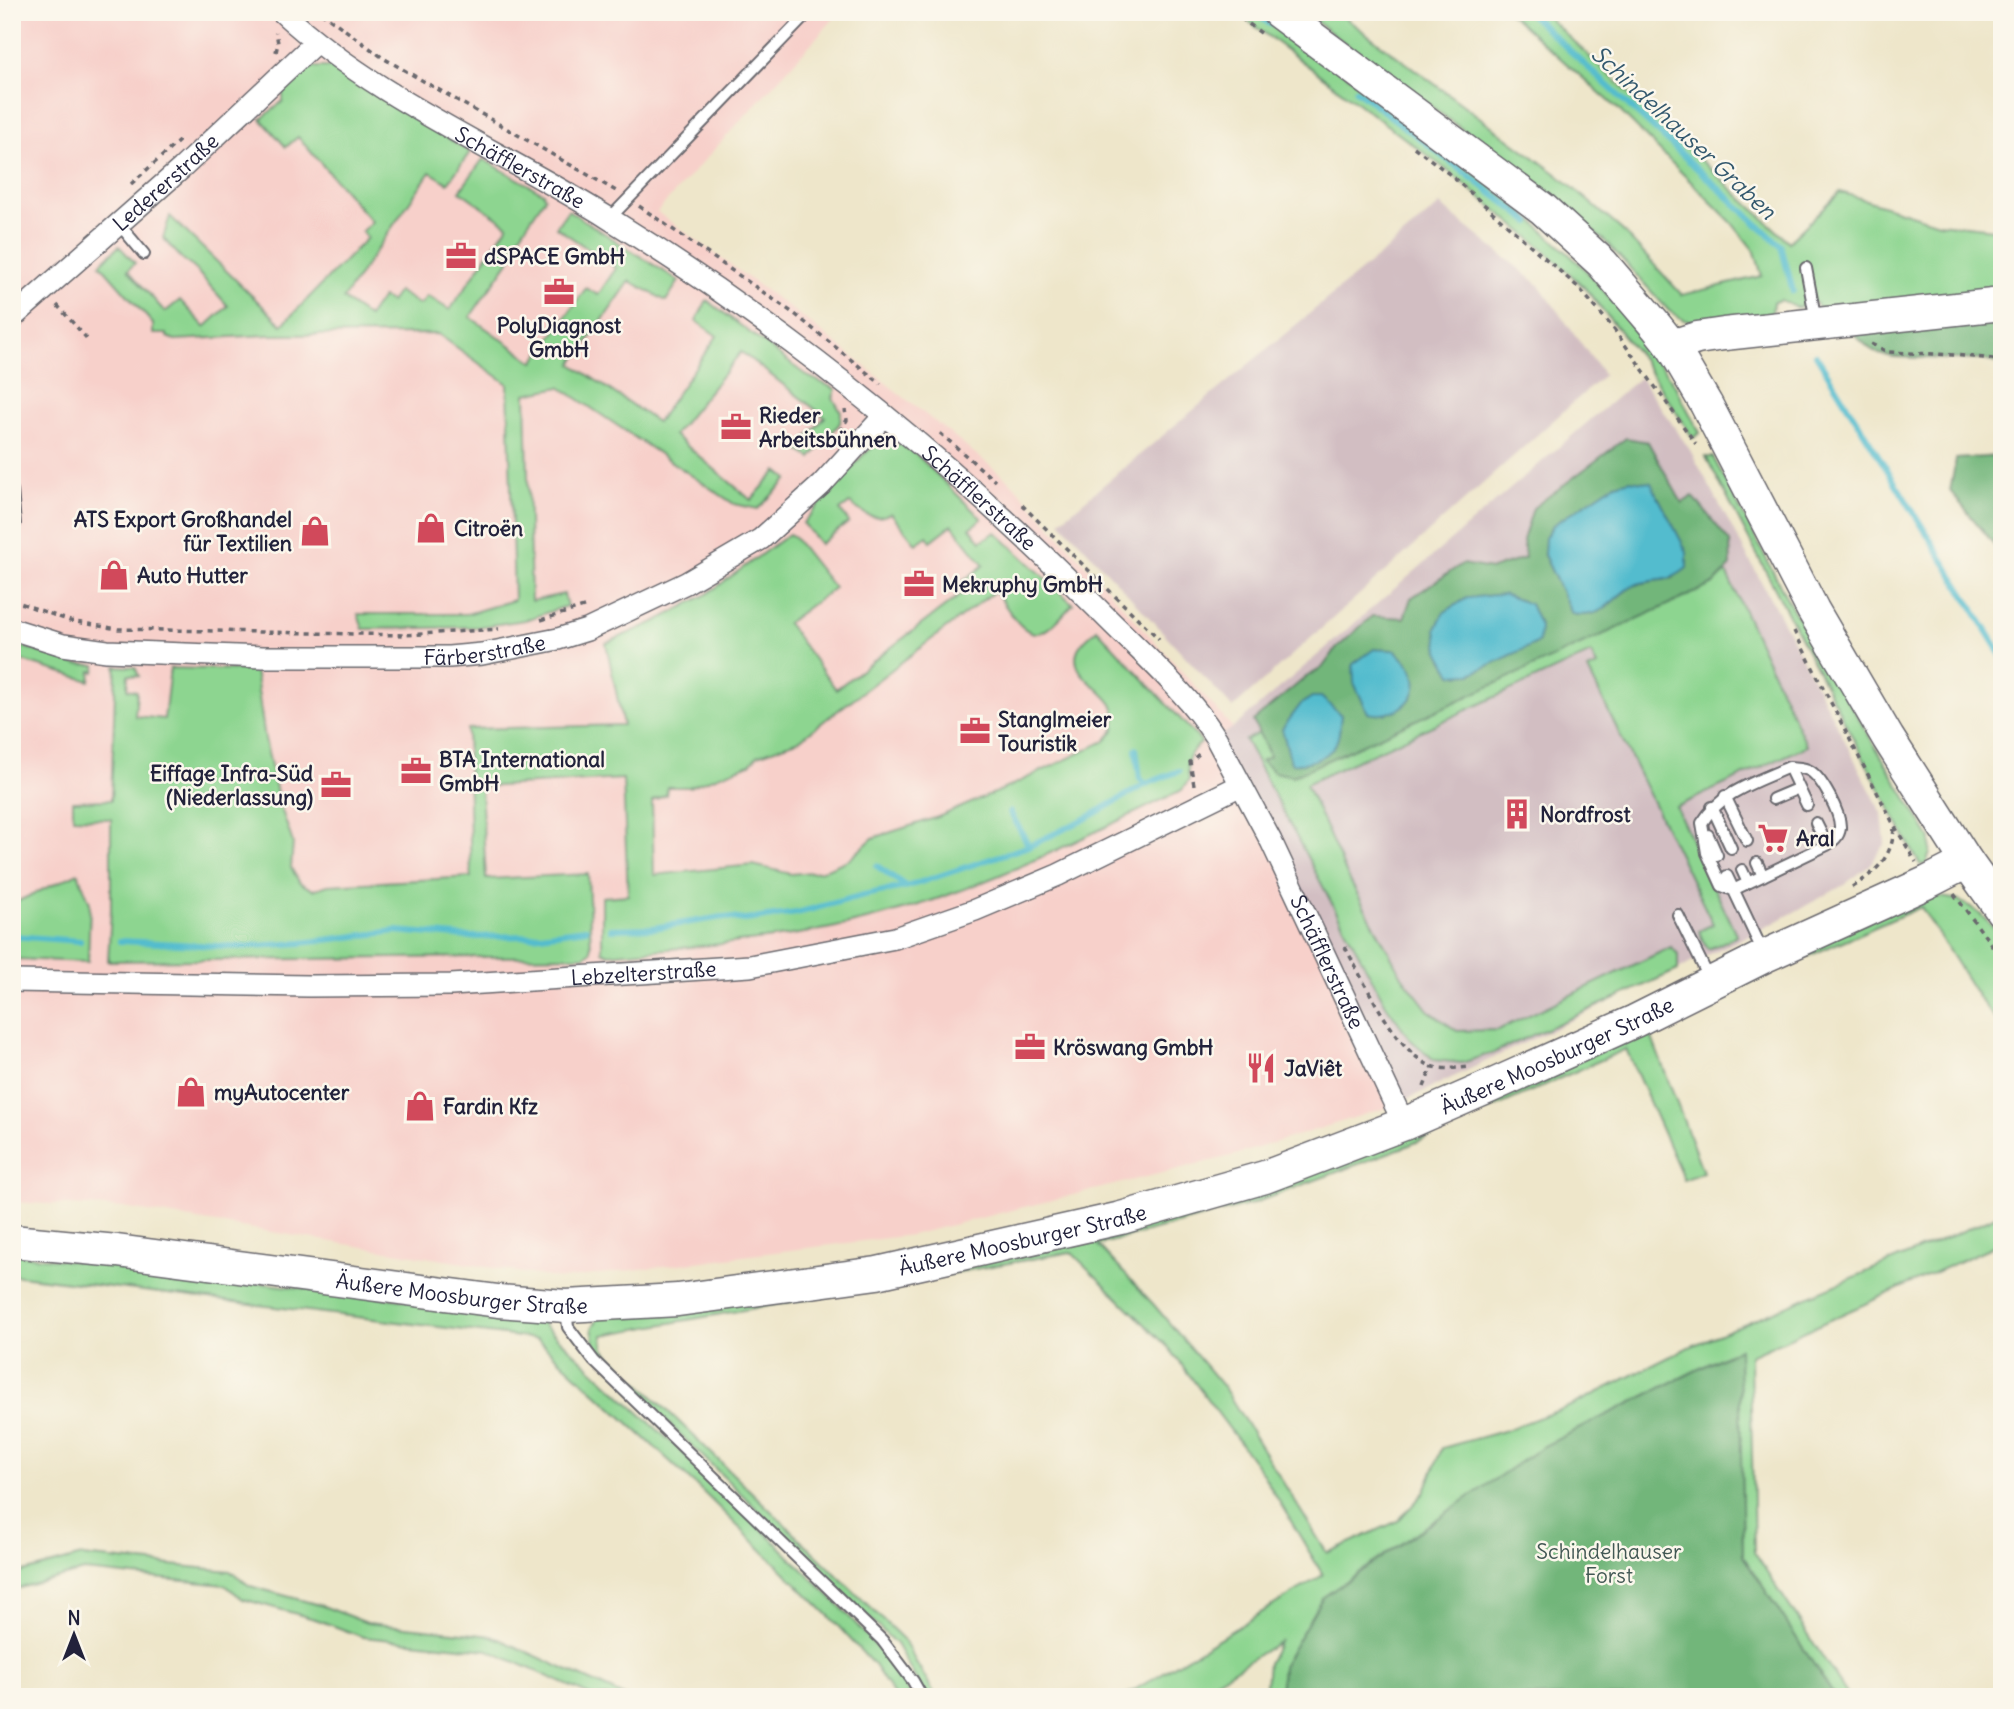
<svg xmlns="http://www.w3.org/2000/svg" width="2014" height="1709" font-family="Delius,sans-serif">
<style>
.built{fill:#f7d0ca}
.industrial{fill:#d2bec2}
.green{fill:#8dd590;stroke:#587c66;stroke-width:2}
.forest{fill:#72b67a;stroke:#4a6c5a;stroke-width:2;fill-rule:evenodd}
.water{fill:#52bcce;stroke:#3a6f84;stroke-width:2}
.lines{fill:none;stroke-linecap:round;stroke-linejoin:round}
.stream{stroke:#52bcce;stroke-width:6}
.lane-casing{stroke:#69676d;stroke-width:14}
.street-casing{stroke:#69676d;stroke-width:24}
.secondary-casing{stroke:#69676d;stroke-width:35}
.path{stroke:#69676d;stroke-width:3.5;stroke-dasharray:5 5;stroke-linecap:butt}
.lane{stroke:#fff;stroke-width:10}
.street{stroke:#fff;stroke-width:21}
.secondary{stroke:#fff;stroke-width:32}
.labels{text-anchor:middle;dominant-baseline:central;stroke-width:5;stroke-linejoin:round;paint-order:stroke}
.street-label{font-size:21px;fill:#22223b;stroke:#fbf7ec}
.poi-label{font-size:21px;font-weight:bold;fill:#22223b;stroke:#fbf7ec;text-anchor:start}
.park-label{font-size:21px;fill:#425854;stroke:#fbf7ec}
.water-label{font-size:23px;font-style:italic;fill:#33586e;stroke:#fbf7ec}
</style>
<rect width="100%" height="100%" fill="#fbf7ec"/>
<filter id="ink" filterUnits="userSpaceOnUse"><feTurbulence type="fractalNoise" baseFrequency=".0143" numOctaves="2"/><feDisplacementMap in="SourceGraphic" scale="14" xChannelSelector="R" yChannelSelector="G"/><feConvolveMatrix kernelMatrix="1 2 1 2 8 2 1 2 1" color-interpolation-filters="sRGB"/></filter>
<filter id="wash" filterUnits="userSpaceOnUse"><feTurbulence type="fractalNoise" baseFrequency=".00686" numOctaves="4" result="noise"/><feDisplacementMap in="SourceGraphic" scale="28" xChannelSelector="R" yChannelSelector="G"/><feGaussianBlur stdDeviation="1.57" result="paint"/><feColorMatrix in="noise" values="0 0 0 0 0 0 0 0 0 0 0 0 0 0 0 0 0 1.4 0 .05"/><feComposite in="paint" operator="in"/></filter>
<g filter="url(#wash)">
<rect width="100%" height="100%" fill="#eee6ca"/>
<path class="built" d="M12 12H840L657 212 805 319 1012 483 1233 728 1216 738 1395 1105 1235 1155 911 1235 561 1279 124 1208 12 1202Z"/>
<path class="industrial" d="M1440 205 1539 285 1604 375 1233 708 1060 521Z
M1640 377 1690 450 1796 646 1882 813 1885 843 1870 865 1844 885 1772 924 1395 1105 1216 738 1233 728Z"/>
<path class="green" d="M1236 12H1265L1512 202 1583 267 1617 306 1673 382 1700 433 1693 438 1640 356 1584 287 1542 248 1452 174Z
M1303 12H1337L1558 175 1622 230 1682 295 1762 276 1755 252 1731 222 1617 108 1508 12H1542L1789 242 1840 192 1939 223 2002 230V294L1820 309 1816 303 1807 298 1802 306 1796 308 1781 300 1773 302 1772 313 1705 324 1684 320 1669 311 1608 244 1546 191Z
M311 67H333L470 152 448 183 430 172 343 299 368 317 382 297 390 302 398 291 420 305 427 296 450 310 508 225 460 191 483 159 543 193 545 198 510 250 514 254 470 317 534 362 586 288 598 295 616 268 556 227 568 210 679 281 666 301 630 281 572 364 657 422 717 336 696 321 707 300 807 376 836 389 833 398 841 412 840 423 811 458 797 449 825 417 741 352 674 435 751 500 777 471 788 479 758 509 734 504 560 387 526 394 531 601 564 594 567 606 525 620 478 627 363 629 358 614H467L514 600 508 384 438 334 268 335 175 340 167 337V334H153V324L100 264 119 246 135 263 128 270 165 312 180 300 205 327 228 306 193 267 184 261 163 238 170 216 282 325 367 238 362 231 372 222 298 137 286 147 261 119 283 101V86Z
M886 443 899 444 914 452 982 519 970 528 981 541 996 532 1073 604C1065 612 1055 626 1044 631 1023 642 1006 604 995 591L799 740 758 755 750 764 689 787H667L666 795 652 801 654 875 753 865 791 874 822 871 850 859 873 838 938 817 1004 789 1105 741 1114 730C1115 723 1117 715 1114 708 1105 688 1067 675 1078 649 1082 641 1091 635 1097 629L1202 742C1187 754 1186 761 1189 780L1182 790C1083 838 984 889 878 917 790 941 699 946 609 954L602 951V897L628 895 623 779 481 787 486 879 588 874 591 951 585 956 108 961 111 910V819L73 818V801L111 800 116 666 135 667 139 676 128 675 127 689 137 691 135 716 164 719 170 668 255 670 265 739 279 802 293 843 291 868 300 883 313 890 328 885 471 877 467 729 623 725 606 643 657 621 707 594 789 534 793 536 834 588 787 623 836 689 967 590 962 582 984 565 952 525 931 541 927 536 916 544 891 513C875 522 863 514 850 503L840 510 849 522 820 544 803 523 863 455 874 446Z
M1713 457 1791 606 1931 839 1930 853 1926 864 1920 865 1896 820 1706 457Z
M1726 572 1807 746 1676 807 1737 936 1709 949 1703 941 1699 931 1713 924 1588 670 1597 666 1591 653 1306 784 1348 877 1402 976 1428 1010 1457 1031 1498 1030 1671 947 1678 954V970L1495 1052 1462 1063 1434 1060 1411 1040 1386 1005 1245 740 1259 733 1270 757 1262 761 1714 584Z
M12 643 76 664 96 665 95 672 91 671 90 681 12 658Z
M78 873 90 903 88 962 12 959V904Z
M1928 896C1965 896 1980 911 2002 938V1028L1978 997 1921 907 1767 974 1649 1030 1703 1172 1684 1180 1626 1049 1412 1144 1251 1204 1098 1245 1154 1305 1225 1389 1327 1553 1398 1521 1424 1493 1442 1448 1503 1431 1573 1405 1687 1348 1956 1234 2002 1213V1242L1750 1356 1754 1552 1849 1697H1835L1743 1556 1738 1349 1542 1447 1322 1598 1282 1667 1280 1697H1265L1268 1663 1279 1642 1190 1697H1123L1323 1575 1261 1471 1169 1348 1071 1252 603 1335 604 1349 903 1639 936 1697H926L896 1644 596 1353 592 1328 600 1316 1179 1207Z
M12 1254 539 1316 544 1325 709 1477 839 1605 885 1656 912 1697H895L874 1665 828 1615 699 1488 537 1339 12 1275Z
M82 1556 230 1571 250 1586 323 1606 367 1623 492 1636 626 1697H594L488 1650 363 1637 318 1620 243 1599 225 1585 84 1571 12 1590V1575Z"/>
<path class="forest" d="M2002 313V364L1984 360 1894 357 1879 354 1869 348 1841 322Z
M1626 438 1648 442 1682 503 1693 496 1730 542 1731 566 1714 584 1293 776 1274 772 1261 761 1270 756 1253 721 1306 677 1322 668 1336 649 1372 616 1404 618 1411 598 1462 564 1492 569 1525 558 1523 540 1533 508ZM1544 555 1674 578C1662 580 1647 581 1636 585 1612 594 1607 620 1573 614Z
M2002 444V569L1994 544 1950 491 1956 459 1998 456Z
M1739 1349 1743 1556 1835 1697H1280L1282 1667 1322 1598 1542 1447Z"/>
<path class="water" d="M1630 480 1651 483 1687 552V568C1665 586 1656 577 1635 585 1612 595 1607 620 1572 614L1544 555 1545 538 1553 525 1615 484Z
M1503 594 1530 604 1540 626 1539 642 1471 674 1452 675 1439 651 1436 629 1443 613 1467 598Z
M1374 649C1380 650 1390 649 1396 651 1397 652 1402 657 1404 659 1433 688 1402 721 1368 713L1354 683 1353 664Z
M1312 697H1321L1341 715C1340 722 1340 731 1338 738 1333 757 1309 765 1291 763L1282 729 1301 704Z"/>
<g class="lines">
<path class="stream" d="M1254 12 1270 24
M1528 12 1781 246 1793 291
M1356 90 1530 222
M1816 355 1997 647 2002 658
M1136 749 1140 779 1146 784
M1010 812 1029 846
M877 866 904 885
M611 929 653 928 723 917 745 920 797 913 864 895 909 886 1029 846 1087 818 1146 784 1179 771
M12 936 80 941
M120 941 238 947 301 943 396 931 469 937 533 936 586 929"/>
</g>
</g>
<g filter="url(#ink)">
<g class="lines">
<g class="lane-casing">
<path id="lane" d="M610 218 809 12
M119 224 144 254
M1806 268 1816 321
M12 490 15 524
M1789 767C1796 768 1804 767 1810 771 1822 778 1841 814 1840 828 1839 837 1833 841 1827 845L1733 890 1722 886 1707 853 1702 823C1722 791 1756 782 1789 767Z
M1789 767 1807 805
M1725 796 1747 841
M1773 799 1799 788
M1712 807 1731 848
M1816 823 1827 845
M1708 835 1717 855
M1757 863 1763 876
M1742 870 1748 883
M1727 876 1764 954
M1678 915 1710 980
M566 1309 568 1327 594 1361 882 1640 913 1681 922 1697"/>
</g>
<g class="street-casing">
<g id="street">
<path id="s1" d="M282 12C376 99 502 151 610 219 787 329 952 462 1099 610 1139 651 1186 690 1216 738L1271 841 1404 1124"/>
<path id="s2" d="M12 318 182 168 315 43"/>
<path id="s3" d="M12 629 63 645 107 651 263 657H449L482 654 558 639 587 630 686 583 761 539 821 485 884 416"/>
<path id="s4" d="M12 981 309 986 451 985 750 966 895 938 975 910 1058 875 1241 785"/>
</g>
</g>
<g class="secondary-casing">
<g id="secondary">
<path d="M1278 12 1543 209 1602 263 1656 326 1672 346 1706 404 1813 610 1888 738 1967 862 2002 911"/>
<path d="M1672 346 1697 338 1724 334 2002 304"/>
<path id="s5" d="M12 1241 117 1251 498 1301 566 1306 678 1300 877 1273 1121 1218 1265 1177 1404 1124 1491 1086 1635 1021 1765 956 1928 882 1967 862"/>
</g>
</g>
<path class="path" d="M321 12 383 58 618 192
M1233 12 1265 36
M276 52 278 43 276 32
M1414 147 1448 173 1579 288 1613 328 1696 444
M131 184 180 140
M639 206 796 315 881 384
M57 305 89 341
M1871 344 1888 352 1955 355 2002 360
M840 431 847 420 845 410
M940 433 995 481
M1022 505 1159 639
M12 600 70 621 118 629 405 635 499 629
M541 620 587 606
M1794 631 1894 825 1916 862
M1194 785 1190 762 1200 753
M1852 887C1877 872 1894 855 1894 825
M1954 894 2002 959
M1345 947C1363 979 1396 1052 1431 1066 1442 1070 1458 1068 1470 1067
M1424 1087 1432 1066"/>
<use href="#lane" class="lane"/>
<use href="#street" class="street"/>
<use href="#secondary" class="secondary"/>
</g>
</g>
<defs>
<g id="office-bare" transform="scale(2.415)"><path d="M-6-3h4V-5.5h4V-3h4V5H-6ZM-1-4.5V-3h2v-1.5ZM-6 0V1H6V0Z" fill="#d1495b" stroke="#fbf7ec" stroke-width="2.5" paint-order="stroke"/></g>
<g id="shop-bare" transform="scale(2.415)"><path d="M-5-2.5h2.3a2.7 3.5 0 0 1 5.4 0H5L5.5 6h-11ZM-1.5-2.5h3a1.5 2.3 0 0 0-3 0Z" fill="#d1495b" stroke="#fbf7ec" stroke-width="2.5" paint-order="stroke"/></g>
<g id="building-bare" transform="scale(2.415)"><path d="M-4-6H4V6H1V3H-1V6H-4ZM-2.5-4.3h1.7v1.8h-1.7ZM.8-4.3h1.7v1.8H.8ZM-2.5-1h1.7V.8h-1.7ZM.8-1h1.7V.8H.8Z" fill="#d1495b" stroke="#fbf7ec" stroke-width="2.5" paint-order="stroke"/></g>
<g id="supermarket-bare" transform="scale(2.415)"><path d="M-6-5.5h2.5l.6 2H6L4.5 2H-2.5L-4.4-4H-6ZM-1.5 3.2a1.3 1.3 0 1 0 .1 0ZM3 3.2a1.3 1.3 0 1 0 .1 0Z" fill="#d1495b" stroke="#fbf7ec" stroke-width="2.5" paint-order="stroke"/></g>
<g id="restaurant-bare" transform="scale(2.415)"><path d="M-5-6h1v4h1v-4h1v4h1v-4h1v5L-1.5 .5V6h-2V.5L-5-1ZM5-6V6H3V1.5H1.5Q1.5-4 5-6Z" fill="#d1495b" stroke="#fbf7ec" stroke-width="2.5" paint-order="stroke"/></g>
</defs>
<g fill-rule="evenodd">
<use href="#office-bare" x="461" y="256"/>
<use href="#office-bare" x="559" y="292"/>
<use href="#office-bare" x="736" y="427"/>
<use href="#shop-bare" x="431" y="528"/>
<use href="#shop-bare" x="315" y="531"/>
<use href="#shop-bare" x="114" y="575"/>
<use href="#office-bare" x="919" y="584"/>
<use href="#office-bare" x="975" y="731"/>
<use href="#office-bare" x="416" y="771"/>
<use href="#office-bare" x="336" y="785"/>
<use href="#building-bare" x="1517" y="814"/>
<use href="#supermarket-bare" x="1773" y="838"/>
<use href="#office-bare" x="1030" y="1047"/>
<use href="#restaurant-bare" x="1261" y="1068"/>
<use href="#shop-bare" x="191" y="1092"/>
<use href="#shop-bare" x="420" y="1106"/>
</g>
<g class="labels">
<g class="street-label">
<text stroke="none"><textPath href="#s1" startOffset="285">Schäfflerstraße</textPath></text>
<text stroke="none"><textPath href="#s2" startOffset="205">Ledererstraße</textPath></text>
<text stroke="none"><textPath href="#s1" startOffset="852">Schäfflerstraße</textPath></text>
<text stroke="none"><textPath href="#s3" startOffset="476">Färberstraße</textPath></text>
<text stroke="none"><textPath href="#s1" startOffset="1440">Schäfflerstraße</textPath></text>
<text stroke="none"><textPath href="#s4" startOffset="632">Lebzelterstraße</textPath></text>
<text stroke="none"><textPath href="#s5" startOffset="1587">Äußere Moosburger Straße</textPath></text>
<text stroke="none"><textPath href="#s5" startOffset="1020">Äußere Moosburger Straße</textPath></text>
<text stroke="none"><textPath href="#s5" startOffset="453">Äußere Moosburger Straße</textPath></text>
</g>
<g class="poi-label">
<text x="484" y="256">dSPACE GmbH</text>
<text x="559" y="325" text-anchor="middle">PolyDiagnost<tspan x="559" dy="24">GmbH</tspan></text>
<text x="759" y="415">Rieder<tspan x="759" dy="24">Arbeitsbühnen</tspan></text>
<text x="292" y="519" text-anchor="end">ATS Export Großhandel<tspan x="292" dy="24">für Textilien</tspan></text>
<text x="454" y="528">Citroën</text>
<text x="137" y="575">Auto Hutter</text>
<text x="942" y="584">Mekruphy GmbH</text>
<text x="998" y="719">Stanglmeier<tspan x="998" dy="24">Touristik</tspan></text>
<text x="439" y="759">BTA International<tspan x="439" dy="24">GmbH</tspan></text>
<text x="313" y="773" text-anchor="end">Eiffage Infra-Süd<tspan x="313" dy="24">(Niederlassung)</tspan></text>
<text x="1540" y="814">Nordfrost</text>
<text x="1796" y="838">Aral</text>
<text x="1053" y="1047">Kröswang GmbH</text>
<text x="1284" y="1068">JaViêt</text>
<text x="214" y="1092">myAutocenter</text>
<text x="443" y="1106">Fardin Kfz</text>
</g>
<g class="park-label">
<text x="1609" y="1551">Schindelhauser<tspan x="1609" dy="24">Forst</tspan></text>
</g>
<g class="water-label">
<text transform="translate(1684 132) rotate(43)">Schindelhauser Graben</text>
</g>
</g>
<rect width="2014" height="1709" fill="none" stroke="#fbf7ec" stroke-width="42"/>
<g transform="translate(74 1635)" stroke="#fbf7ec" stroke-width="5" paint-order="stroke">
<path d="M0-5L12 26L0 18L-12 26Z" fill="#22223b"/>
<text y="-10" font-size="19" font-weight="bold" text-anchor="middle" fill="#22223b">N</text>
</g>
</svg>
